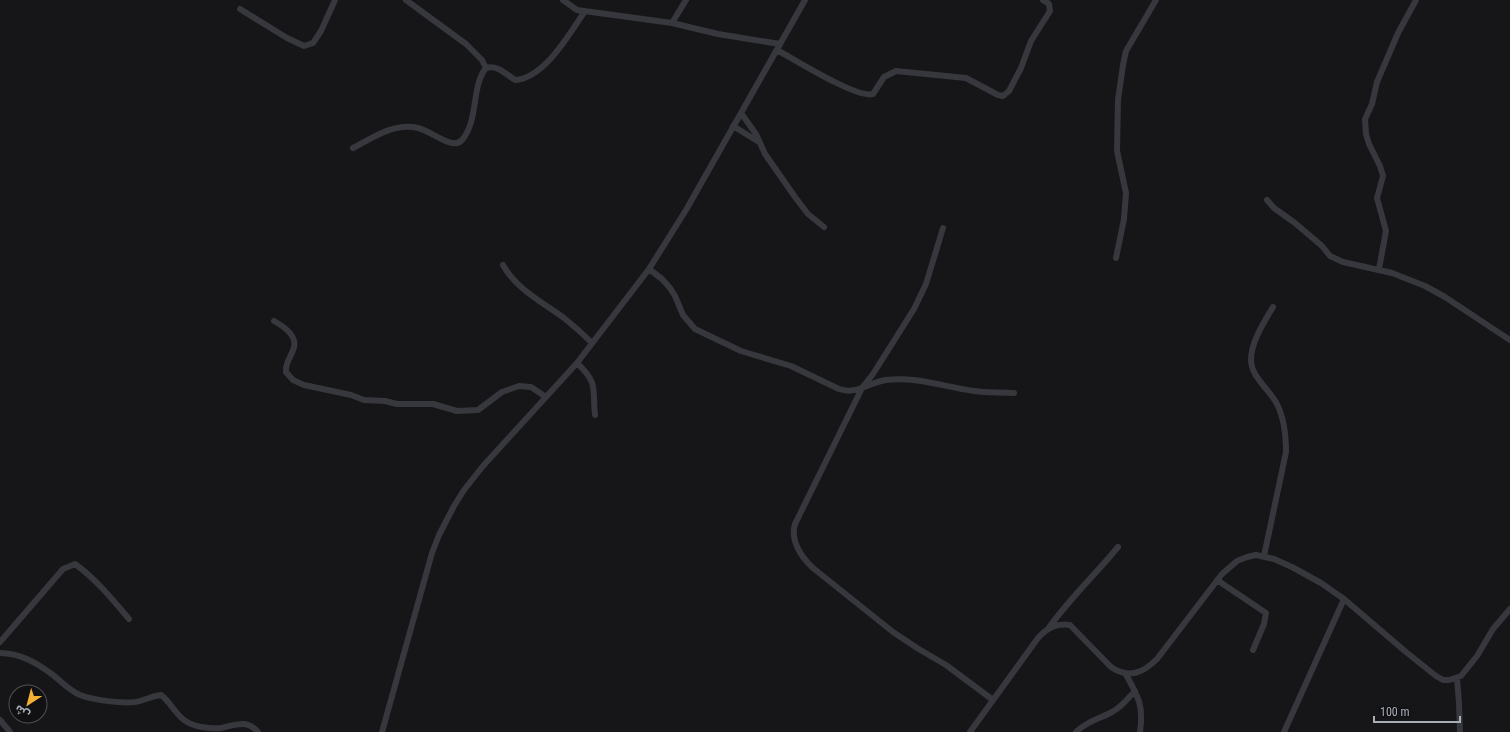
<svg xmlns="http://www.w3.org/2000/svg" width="1510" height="732" font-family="'Roboto Condensed','Noto Sans Arabic',sans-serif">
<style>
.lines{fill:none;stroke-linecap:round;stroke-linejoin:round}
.minor{stroke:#37383d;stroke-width:6}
</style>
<rect width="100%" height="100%" fill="#161618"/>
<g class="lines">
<path class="minor" d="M406 0 466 44 482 60 486 68
M563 0 577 10 672 23 718 34 780 44
M240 9 287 38 304 46 313 43 321 31 335 0
M672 23 686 0
M777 50C794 59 857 99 873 94L884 77 896 71 966 78 998 95 1003 96 1009 91 1021 68 1031 41 1050 11 1049 4 1043 0
M741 113 756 134 765 154 795 197 808 214 824 227
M733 126 759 142
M353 148C372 138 395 122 418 128 430 130 453 151 462 140 479 120 471 86 486 68 497 64 507 75 515 80 545 78 570 33 585 11
M1267 200 1274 208 1295 223 1322 246 1330 256 1343 262 1392 273 1425 286 1445 297 1510 340
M943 228 926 284 914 309 873 374 862 388 795 524C790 540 801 557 813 568L893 632 917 648 946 665 993 700
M1116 258 1124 219 1126 193 1117 151 1118 100 1123 65 1126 51 1156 0
M503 265C516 289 542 302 564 318 574 326 583 334 592 343
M649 269 662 279 670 288 675 296 683 315 695 329 741 351 791 366 839 389C857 395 867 383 886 380 916 376 944 387 974 391 987 393 1001 392 1014 393
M1379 269 1386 231 1377 198 1383 176 1380 166 1369 144 1366 134 1365 119 1372 104 1377 82 1398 33 1416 0
M274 321C283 326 297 335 294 347 292 356 285 362 286 372L293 380 304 385 351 395 364 400 385 401 397 404H433L457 411 478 410 502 392 519 386 531 387 546 397
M577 363C599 384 592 388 595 415
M1264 556 1286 452C1286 437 1284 418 1277 404 1270 390 1251 377 1251 360 1251 342 1264 322 1273 307
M1217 580 1266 613 1264 624 1253 650
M1048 629C1069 599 1095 575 1118 547
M0 642 63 569 75 564C96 579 113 600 129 619
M0 653C20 653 37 663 53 675 62 682 69 690 80 695 93 700 127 705 140 701 147 699 153 696 161 695 171 702 175 715 187 722 195 727 211 729 221 728 235 725 247 719 258 732
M1125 673C1138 696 1144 705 1140 732
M1457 678 1459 703 1460 732
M0 720 10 732
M382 732 432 553 439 535 454 506 464 490 483 466 577 363 649 269 686 210 805 0
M970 732 1038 638C1047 628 1056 623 1070 625L1111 667C1129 679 1143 673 1157 659L1222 574 1237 561 1247 557 1256 555 1274 559 1292 567 1321 583 1344 599 1406 652 1436 676 1443 680H1449L1461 676 1477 656 1493 629 1510 609
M1076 732C1087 721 1099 719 1112 712 1121 708 1128 698 1135 691
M1284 732 1344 599"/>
</g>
<g transform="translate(28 704) rotate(216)"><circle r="19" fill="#111113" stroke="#4d4f55"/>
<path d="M0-3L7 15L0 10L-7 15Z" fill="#f2b134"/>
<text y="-6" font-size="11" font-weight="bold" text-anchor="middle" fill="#a8adb8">ش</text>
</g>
<path d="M1374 716v6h86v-6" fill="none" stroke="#a8adb8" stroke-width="2"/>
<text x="1380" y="716" font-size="12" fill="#a8adb8" stroke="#111113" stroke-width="3" paint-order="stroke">100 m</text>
</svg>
